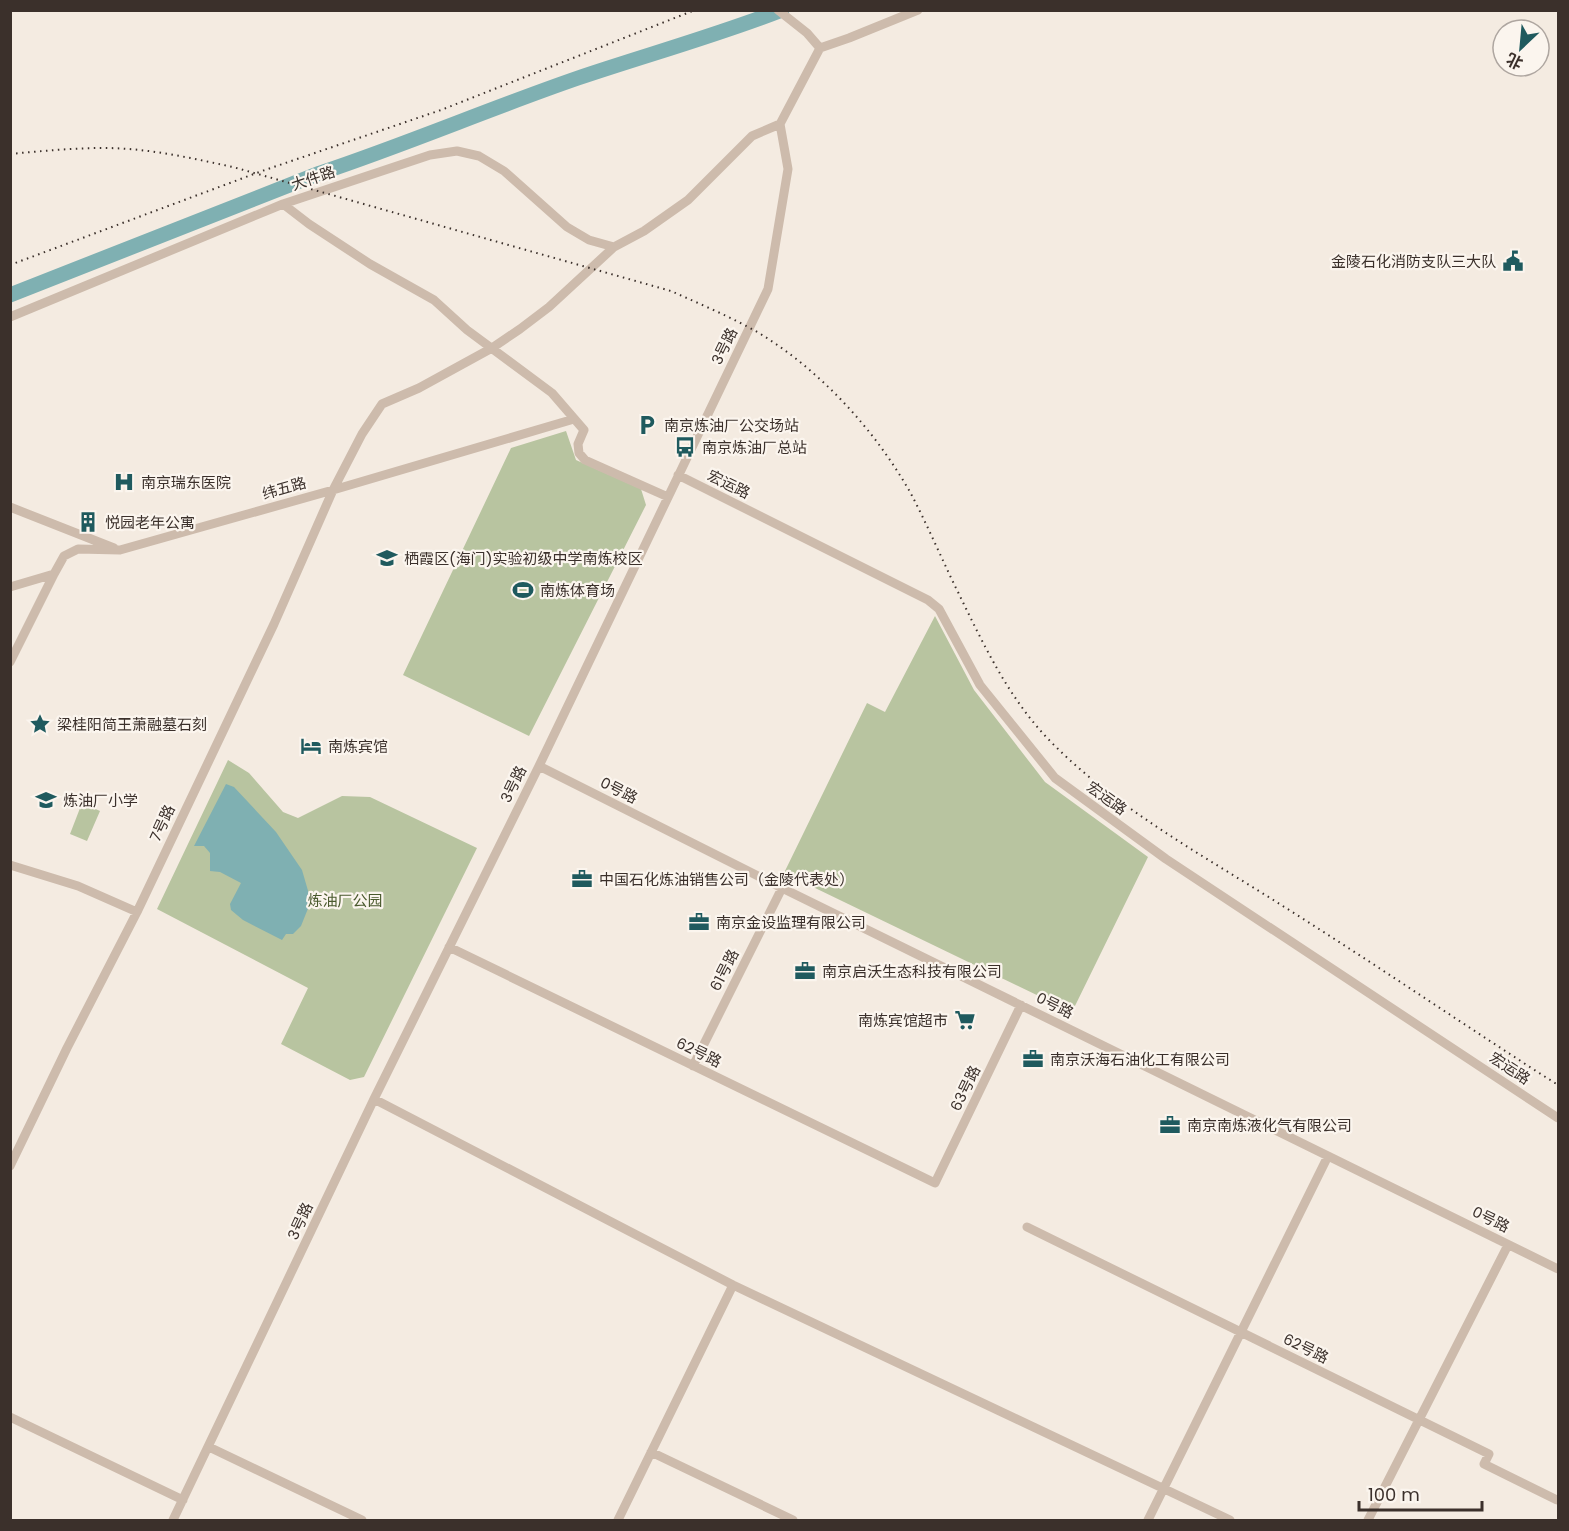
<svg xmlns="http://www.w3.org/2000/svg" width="1569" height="1531" font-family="Poppins,'Noto Sans SC',sans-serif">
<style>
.green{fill:#b8c4a0}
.water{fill:#7fb0b2}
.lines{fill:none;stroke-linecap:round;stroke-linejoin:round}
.river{stroke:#7fb0b2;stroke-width:15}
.minor{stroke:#cdbbac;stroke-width:9}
.rail{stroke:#3b302b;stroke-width:2;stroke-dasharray:1.5 4.5;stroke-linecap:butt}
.labels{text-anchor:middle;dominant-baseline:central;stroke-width:4.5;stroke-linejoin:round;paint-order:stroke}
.street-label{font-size:15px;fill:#3b302b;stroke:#fbf5ee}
.poi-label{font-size:15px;fill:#3b302b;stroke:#fbf5ee;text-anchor:start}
.park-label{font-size:15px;fill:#4a5a2e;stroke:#fbf5ee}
</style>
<rect width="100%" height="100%" fill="#f4ebe1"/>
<path class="green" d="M566 431 576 460 641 489 646 505 529 736 403 675 511 448Z
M935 616 974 690 1045 782 1148 857 1072 1012 784 873 867 703 885 712Z
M228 760 249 773 283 812 298 818 342 796 370 797 477 848 364 1077 350 1080 281 1044 308 988 157 909Z
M82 803 100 811 87 841 70 834Z"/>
<path class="water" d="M226 784 234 787 276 832 302 870 311 901 301 926 293 934H286L282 940 243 920 231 910 230 904 241 883 220 872 210 871V853L204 846H194Z"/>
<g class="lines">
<path class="river" d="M10 295 320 173C407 144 491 108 578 78 646 55 715 36 782 10"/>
<path class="minor" d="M778 10 807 33 820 48
M820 48 849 38 918 10
M283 204 309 224 370 264 434 300 467 330 552 393 584 430 578 444 579 453 585 460 668 497
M10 317 283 204 430 155 457 151 479 156 504 171 567 227 589 240 614 247
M678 475 928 600 939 609 980 685 1055 778 1166 859 1558 1118
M10 507 114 548
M10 587 54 574 64 556 78 549 120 550 333 490 574 419
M10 662 54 574
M539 766 782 888 1558 1269
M10 865 78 886 137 912
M449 947 935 1183 1021 1005
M693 1066 782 888
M374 1099 733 1285 1230 1520
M10 1166 67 1048 137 912 274 624 333 490 362 434 382 404 419 388 492 348 520 329 549 307 614 247 644 231 688 200 752 136 780 124
M1027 1227 1489 1454 1484 1464 1557 1500
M10 1417 183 1500
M209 1447 362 1520
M651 1452 793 1520
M173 1520 374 1099 539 766 768 289 788 169 780 124 820 48
M618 1520 733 1285
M1148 1520 1328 1156
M1368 1520 1508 1245"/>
<path class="rail" d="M10 154C42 151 73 148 104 148 148 148 191 158 233 167L671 291C700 304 731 317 759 333 821 371 874 429 910 492 926 522 940 555 955 586 982 641 1007 697 1051 742 1118 810 1206 857 1286 908 1378 966 1467 1027 1558 1085
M10 265 262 171 441 110 695 10"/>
</g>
<defs>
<g id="civic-bare" transform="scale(1.62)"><path d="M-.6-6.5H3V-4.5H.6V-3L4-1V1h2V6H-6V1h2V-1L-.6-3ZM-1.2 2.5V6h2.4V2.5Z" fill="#1f5a5e" stroke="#fbf5ee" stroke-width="2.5" paint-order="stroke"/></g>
<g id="parking-bare" transform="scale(1.62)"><path d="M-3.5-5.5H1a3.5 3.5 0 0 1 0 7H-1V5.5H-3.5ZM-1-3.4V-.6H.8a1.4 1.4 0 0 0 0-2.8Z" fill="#1f5a5e" stroke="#fbf5ee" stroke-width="2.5" paint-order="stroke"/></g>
<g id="bus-bare" transform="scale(1.62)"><path d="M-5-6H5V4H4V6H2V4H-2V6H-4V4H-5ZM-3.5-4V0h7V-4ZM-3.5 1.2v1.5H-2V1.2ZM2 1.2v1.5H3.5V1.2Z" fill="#1f5a5e" stroke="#fbf5ee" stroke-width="2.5" paint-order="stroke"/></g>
<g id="hospital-bare" transform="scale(1.62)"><path d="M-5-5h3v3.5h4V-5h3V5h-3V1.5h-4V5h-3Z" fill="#1f5a5e" stroke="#fbf5ee" stroke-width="2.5" paint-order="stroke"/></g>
<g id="building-bare" transform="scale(1.62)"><path d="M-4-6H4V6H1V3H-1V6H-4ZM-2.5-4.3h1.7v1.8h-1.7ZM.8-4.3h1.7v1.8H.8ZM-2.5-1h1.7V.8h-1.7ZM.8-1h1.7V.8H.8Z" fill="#1f5a5e" stroke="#fbf5ee" stroke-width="2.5" paint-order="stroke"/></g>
<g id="school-bare" transform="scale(1.62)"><path d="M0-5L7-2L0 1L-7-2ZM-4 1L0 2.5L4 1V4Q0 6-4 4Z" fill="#1f5a5e" stroke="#fbf5ee" stroke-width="2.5" paint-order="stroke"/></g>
<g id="stadium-bare" transform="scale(1.62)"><path d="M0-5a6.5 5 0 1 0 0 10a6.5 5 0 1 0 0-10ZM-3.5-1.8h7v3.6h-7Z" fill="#1f5a5e" stroke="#fbf5ee" stroke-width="2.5" paint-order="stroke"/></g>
<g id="sight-bare" transform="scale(1.62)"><path d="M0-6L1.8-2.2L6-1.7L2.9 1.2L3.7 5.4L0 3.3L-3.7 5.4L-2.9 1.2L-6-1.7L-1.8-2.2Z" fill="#1f5a5e" stroke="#fbf5ee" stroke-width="2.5" paint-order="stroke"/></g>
<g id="hotel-bare" transform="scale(1.62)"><path d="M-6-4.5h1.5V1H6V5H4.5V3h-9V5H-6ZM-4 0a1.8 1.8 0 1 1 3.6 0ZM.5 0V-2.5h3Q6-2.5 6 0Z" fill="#1f5a5e" stroke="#fbf5ee" stroke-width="2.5" paint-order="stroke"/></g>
<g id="office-bare" transform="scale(1.62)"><path d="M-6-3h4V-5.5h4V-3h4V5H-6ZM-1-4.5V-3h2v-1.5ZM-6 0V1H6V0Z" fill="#1f5a5e" stroke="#fbf5ee" stroke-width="2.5" paint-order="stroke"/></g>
<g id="supermarket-bare" transform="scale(1.62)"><path d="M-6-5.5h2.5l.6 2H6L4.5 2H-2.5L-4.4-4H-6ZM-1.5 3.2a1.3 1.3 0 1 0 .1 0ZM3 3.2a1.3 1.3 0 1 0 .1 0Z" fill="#1f5a5e" stroke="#fbf5ee" stroke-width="2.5" paint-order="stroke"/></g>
</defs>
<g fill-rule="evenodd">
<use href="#civic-bare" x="1513" y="261"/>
<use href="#parking-bare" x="647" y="425"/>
<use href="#bus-bare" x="685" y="447"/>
<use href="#hospital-bare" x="124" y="482"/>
<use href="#building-bare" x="88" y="522"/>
<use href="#school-bare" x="387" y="558"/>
<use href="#stadium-bare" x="523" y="590"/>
<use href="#sight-bare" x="40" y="724"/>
<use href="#hotel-bare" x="311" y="746"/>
<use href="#school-bare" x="46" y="800"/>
<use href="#office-bare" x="582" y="879"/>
<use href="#office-bare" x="699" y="922"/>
<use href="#office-bare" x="805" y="971"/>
<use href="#supermarket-bare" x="965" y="1020"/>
<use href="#office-bare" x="1033" y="1059"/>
<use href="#office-bare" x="1170" y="1125"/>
</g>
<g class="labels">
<g class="street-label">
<text transform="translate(313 178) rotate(-19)">大件路</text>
<text transform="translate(724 346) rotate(-64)">3号路</text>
<text transform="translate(729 484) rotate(26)">宏运路</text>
<text transform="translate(284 488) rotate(-16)">纬五路</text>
<text transform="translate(513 784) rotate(-64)">3号路</text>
<text transform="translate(619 790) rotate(27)">0号路</text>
<text transform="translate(1107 798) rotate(36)">宏运路</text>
<text transform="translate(162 823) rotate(-65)">7号路</text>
<text transform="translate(724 970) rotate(-63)">61号路</text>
<text transform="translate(1055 1005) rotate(26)">0号路</text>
<text transform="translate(699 1052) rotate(26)">62号路</text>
<text transform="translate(1510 1068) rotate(33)">宏运路</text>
<text transform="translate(965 1088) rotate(-64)">63号路</text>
<text transform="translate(1491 1219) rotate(26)">0号路</text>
<text transform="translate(300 1221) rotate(-65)">3号路</text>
<text transform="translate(1306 1348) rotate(26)">62号路</text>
</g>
<g class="poi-label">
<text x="1496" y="261" text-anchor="end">金陵石化消防支队三大队</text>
<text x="664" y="425">南京炼油厂公交场站</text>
<text x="702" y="447">南京炼油厂总站</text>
<text x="141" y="482">南京瑞东医院</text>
<text x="105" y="522">悦园老年公寓</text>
<text x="404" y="558">栖霞区(海门)实验初级中学南炼校区</text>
<text x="540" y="590">南炼体育场</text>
<text x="57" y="724">梁桂阳简王萧融墓石刻</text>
<text x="328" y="746">南炼宾馆</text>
<text x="63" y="800">炼油厂小学</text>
<text x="599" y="879">中国石化炼油销售公司（金陵代表处）</text>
<text x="716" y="922">南京金设监理有限公司</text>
<text x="822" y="971">南京启沃生态科技有限公司</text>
<text x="948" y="1020" text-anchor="end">南炼宾馆超市</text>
<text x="1050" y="1059">南京沃海石油化工有限公司</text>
<text x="1187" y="1125">南京南炼液化气有限公司</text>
</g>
<g class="park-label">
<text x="345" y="900">炼油厂公园</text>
</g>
</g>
<rect width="1569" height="1531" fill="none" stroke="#3b302b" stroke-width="24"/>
<g transform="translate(1521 48) rotate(206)"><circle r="28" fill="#fbf5ee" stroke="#aea6a0" stroke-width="1.5"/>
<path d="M0-4.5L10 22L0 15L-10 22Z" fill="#1f5a5e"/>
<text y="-9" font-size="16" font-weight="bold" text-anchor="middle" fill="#3b302b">北</text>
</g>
<path d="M1359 1501v9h123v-9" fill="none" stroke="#3b302b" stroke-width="3"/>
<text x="1368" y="1501" font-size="18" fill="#3b302b" stroke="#fbf5ee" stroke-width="4.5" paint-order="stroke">100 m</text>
</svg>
